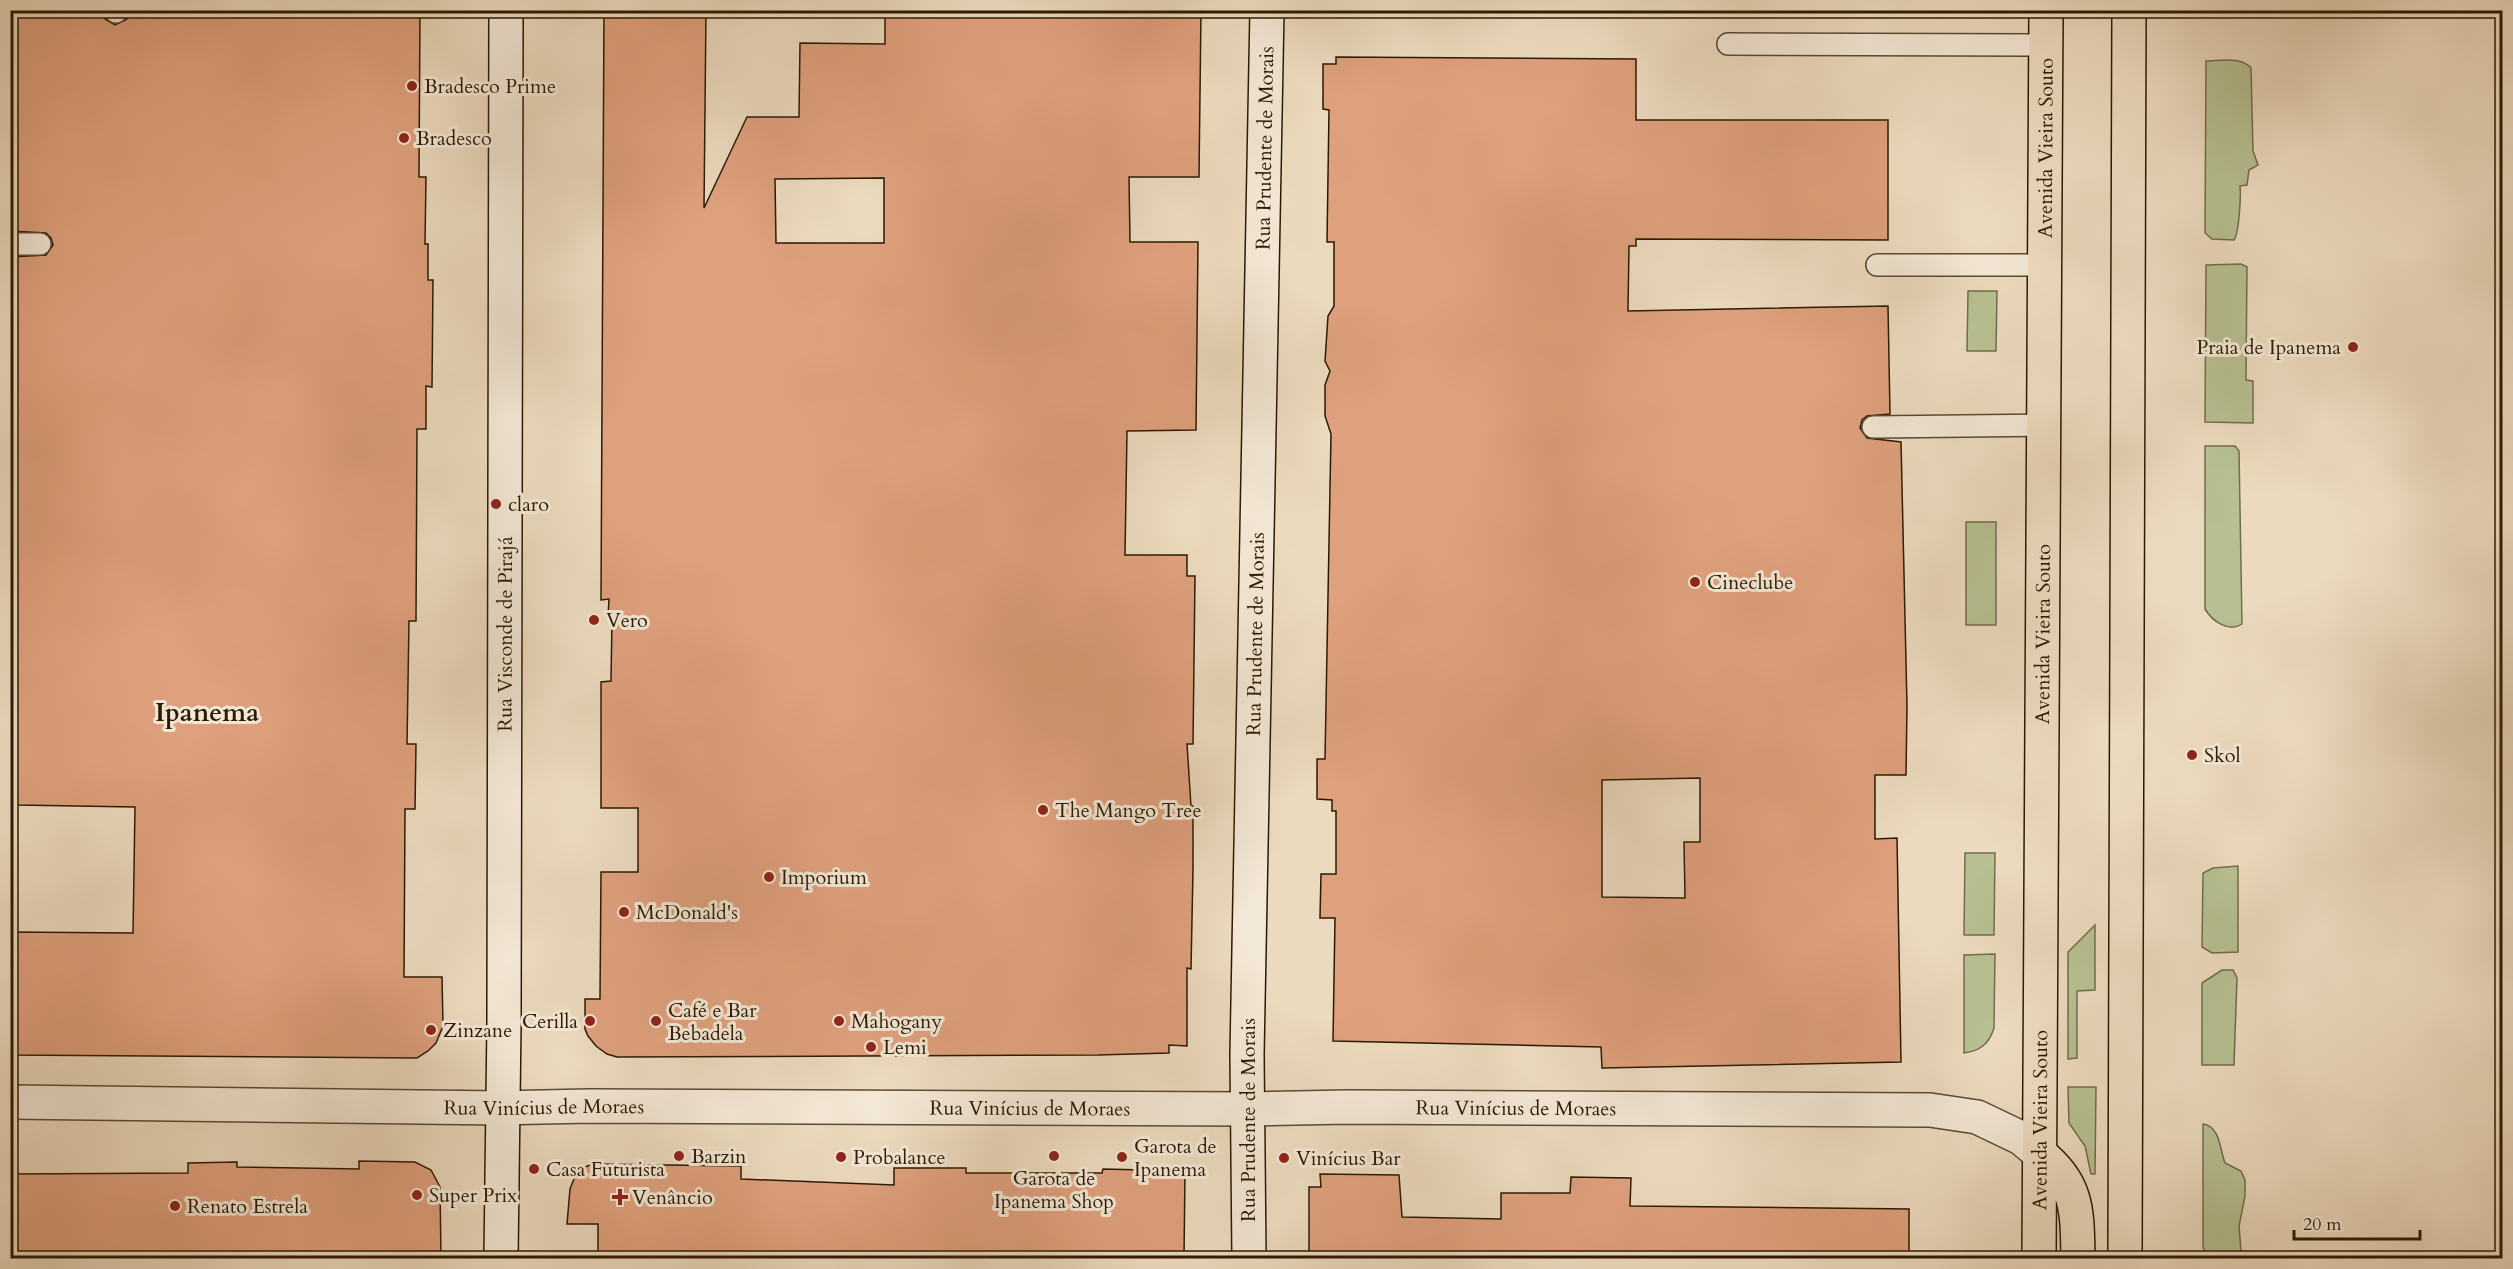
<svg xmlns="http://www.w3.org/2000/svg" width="2513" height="1269" font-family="Cardo,serif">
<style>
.green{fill:#b7c092;stroke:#716d4a;stroke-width:1.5}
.building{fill:#dfa07d;stroke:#2b1a03;stroke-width:1.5;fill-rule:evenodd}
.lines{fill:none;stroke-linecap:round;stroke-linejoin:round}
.lane-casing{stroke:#5b4a32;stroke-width:24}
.street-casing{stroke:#5b4a32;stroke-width:36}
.secondary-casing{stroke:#2b1a03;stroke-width:36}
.highway-casing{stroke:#2b1a03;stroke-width:36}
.lane{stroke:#f3e7d5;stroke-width:21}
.street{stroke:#f3e7d5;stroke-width:33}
.secondary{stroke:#f3e7d5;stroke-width:33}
.highway{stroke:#ecdabe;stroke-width:33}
.poi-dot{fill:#8f2418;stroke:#f3e7d5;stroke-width:2}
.labels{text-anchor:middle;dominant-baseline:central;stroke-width:6;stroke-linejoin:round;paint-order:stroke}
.poi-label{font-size:20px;fill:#2b1a03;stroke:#f3e7d5;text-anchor:start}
.street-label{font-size:20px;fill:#2b1a03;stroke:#f3e7d5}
.district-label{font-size:26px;font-weight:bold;fill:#2b1a03;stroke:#f3e7d5}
</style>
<rect width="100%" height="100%" fill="#ecdabe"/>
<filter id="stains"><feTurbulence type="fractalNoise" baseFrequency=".00333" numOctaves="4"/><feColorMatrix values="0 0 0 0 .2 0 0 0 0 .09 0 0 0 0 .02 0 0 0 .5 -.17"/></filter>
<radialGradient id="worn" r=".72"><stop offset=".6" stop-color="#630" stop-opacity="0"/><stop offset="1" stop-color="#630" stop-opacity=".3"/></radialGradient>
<path class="green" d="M2206 61C2219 61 2242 56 2251 68L2253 151 2258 165 2249 170 2247 185 2240 186C2241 197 2239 233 2234 240L2212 239 2205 233Z
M2206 265 2241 264 2247 267 2246 380 2253 381V423L2205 422Z
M1968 291H1997L1996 351H1967Z
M2205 446H2235L2239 451 2242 624C2229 633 2212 621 2205 609Z
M1966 522H1996V625H1966Z
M1965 853H1995L1994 935H1964Z
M2238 866V952L2212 953 2202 947 2203 873 2213 868Z
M2095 925V990L2077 991V1058L2068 1059V952Z
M1995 954 1994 1028C1989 1044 1980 1051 1964 1053V955Z
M2222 970H2233L2237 978 2234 1065H2202V983Z
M2068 1087H2096L2095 1174H2091L2085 1146 2069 1123Z
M2203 1124C2220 1126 2220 1150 2225 1163L2241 1171 2245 1180V1196L2239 1226 2241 1251 2233 1258H2211L2203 1248Z"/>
<path class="building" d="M10 10H103L105 19 115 25 127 19 129 10H420L419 177H426L425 244H428V280H433L432 387 426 386V429H417L416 621H409L407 744H416L415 809H405L404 977H442L443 1026 436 1043 428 1051 417 1058 10 1055V932L133 933 135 807 17 805V775H10V257L46 255 53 245 51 238 46 233 10 231Z
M604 10H706L704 208 747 117H799L800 43 885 44V10H1201L1199 177H1129L1130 242H1198L1196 430 1127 431 1125 555H1187V576H1195L1193 744H1187L1191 806H1193V869L1191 969 1187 968V1046L1169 1045V1053L1098 1055 617 1057 607 1054 596 1046 588 1036 585 1029V999H600L601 872H638V808H601V682L611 681 612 618 608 617 609 599 601 600ZM884 178V243H776L775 179Z
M1336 57 1636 59V120H1888V240L1636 239V246H1629L1628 311 1888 306 1890 414 1867 416 1862 420 1860 428 1867 438 1901 442 1907 706 1906 775H1875V839L1897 838 1901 1062 1602 1068 1601 1047 1333 1041 1335 918H1320L1321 874H1336V811H1332V800L1317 799V759H1325L1331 434 1325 416V385L1330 371 1325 361 1328 316 1334 306V242H1327L1329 110 1323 109V64H1336ZM1700 778V842H1684L1685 898 1602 897V780Z
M359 1161 415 1162 431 1170 440 1187 441 1258H10V1174L188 1173V1163L237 1162V1167L359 1169Z
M592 1164 741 1166V1179L894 1185V1168H966V1173H1102L1103 1169 1185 1171 1184 1258H598V1224H567L570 1189 574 1179 583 1168Z
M1320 1174 1399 1175 1402 1217 1501 1219V1193H1570L1571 1177 1631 1178 1630 1206 1909 1209V1258L1309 1257V1187H1321Z"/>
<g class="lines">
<g class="lane-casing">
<path id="lane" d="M116 10V12
M1728 44 2046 45
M10 244H40
M1877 265H2046
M1873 427 2045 425"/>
</g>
<g class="street-casing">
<g id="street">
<path id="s1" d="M10 1102 502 1108 589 1106 1248 1109 1348 1107 1930 1110 1977 1117 2021 1138 2039 1153"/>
</g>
</g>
<g class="secondary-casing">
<g id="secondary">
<path id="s2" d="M501 1258 504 1022 506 10"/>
<path id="s3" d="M1249 1258 1247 1054 1267 10"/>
</g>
</g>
<g class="highway-casing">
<g id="highway">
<path d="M2039 1153C2079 1184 2077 1212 2078 1258"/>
<path id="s4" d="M2039 1258 2046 10"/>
<path d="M2125 1258 2129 10"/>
</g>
</g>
<use href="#lane" class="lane"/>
<use href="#street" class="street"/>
<use href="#secondary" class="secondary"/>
<use href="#highway" class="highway"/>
</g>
<g class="poi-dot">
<circle cx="412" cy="86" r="6"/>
<circle cx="404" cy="138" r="6"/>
<circle cx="2353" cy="347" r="6"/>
<circle cx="496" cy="504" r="6"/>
<circle cx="1695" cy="582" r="6"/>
<circle cx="594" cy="620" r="6"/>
<circle cx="2192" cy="755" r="6"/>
<circle cx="1043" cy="810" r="6"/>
<circle cx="769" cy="877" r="6"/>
<circle cx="624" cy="912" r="6"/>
<circle cx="590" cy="1021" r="6"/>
<circle cx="656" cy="1021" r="6"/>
<circle cx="839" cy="1021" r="6"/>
<circle cx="431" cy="1030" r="6"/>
<circle cx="871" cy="1047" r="6"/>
<circle cx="679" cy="1156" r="6"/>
<circle cx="1054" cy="1156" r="6"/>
<circle cx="841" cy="1157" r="6"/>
<circle cx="1122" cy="1157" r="6"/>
<circle cx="1284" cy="1158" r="6"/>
<circle cx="534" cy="1169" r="6"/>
<circle cx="417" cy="1195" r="6"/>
<path d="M617 1188h6v6h6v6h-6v6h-6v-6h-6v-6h6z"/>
<circle cx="175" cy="1206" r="6"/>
</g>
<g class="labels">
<g class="poi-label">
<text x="424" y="86">Bradesco Prime</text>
<text x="416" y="138">Bradesco</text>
<text x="2341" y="347" text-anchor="end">Praia de Ipanema</text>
<text x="508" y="504">claro</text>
<text x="1707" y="582">Cineclube</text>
<text x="606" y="620">Vero</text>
<text x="2204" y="755">Skol</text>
<text x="1055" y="810">The Mango Tree</text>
<text x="781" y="877">Imporium</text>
<text x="636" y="912">McDonald's</text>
<text x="668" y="1010">Café e Bar<tspan x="668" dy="23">Bebadela</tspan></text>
<text x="578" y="1021" text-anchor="end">Cerilla</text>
<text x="851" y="1021">Mahogany</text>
<text x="443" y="1030">Zinzane</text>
<text x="883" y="1047">Lemi</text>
<text x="1134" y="1146">Garota de<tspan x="1134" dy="23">Ipanema</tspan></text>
<text x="691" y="1156">Barzin</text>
<text x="853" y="1157">Probalance</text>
<text x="1296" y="1158">Vinícius Bar</text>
<text x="546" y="1169">Casa Futurista</text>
<text x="1054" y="1178" text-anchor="middle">Garota de<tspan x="1054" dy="23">Ipanema Shop</tspan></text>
<text x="429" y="1195">Super Prix</text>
<text x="632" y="1197">Venâncio</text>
<text x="187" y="1206">Renato Estrela</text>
</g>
<g class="street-label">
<text stroke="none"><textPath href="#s3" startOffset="1110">Rua Prudente de Morais</textPath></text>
<text stroke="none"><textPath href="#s4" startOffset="1110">Avenida Vieira Souto</textPath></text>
<text stroke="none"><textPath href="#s3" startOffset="624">Rua Prudente de Morais</textPath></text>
<text stroke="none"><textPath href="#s2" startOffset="624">Rua Visconde de Pirajá</textPath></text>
<text stroke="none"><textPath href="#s4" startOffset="624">Avenida Vieira Souto</textPath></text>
<text stroke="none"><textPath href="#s1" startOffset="534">Rua Vinícius de Moraes</textPath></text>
<text stroke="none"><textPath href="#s1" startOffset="1020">Rua Vinícius de Moraes</textPath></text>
<text stroke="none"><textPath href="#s1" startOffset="1506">Rua Vinícius de Moraes</textPath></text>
<text transform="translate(1248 1120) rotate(-90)">Rua Prudente de Morais</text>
<text stroke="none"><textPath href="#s4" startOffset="138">Avenida Vieira Souto</textPath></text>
</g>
<g class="district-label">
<text x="207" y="712">Ipanema</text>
</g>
</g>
<rect width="2513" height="1269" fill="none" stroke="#ecdabe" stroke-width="36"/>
<rect x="12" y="12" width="2489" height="1245" fill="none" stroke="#2b1a03" stroke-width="3"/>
<rect x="18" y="18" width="2477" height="1233" fill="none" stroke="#2b1a03" stroke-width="1.5"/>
<path d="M2294 1230v9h126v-9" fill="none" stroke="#2b1a03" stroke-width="3"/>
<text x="2303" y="1230" font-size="18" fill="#2b1a03" stroke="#f3e7d5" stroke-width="4.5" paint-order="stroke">20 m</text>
<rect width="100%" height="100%" filter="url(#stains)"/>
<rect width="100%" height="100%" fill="url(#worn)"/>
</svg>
